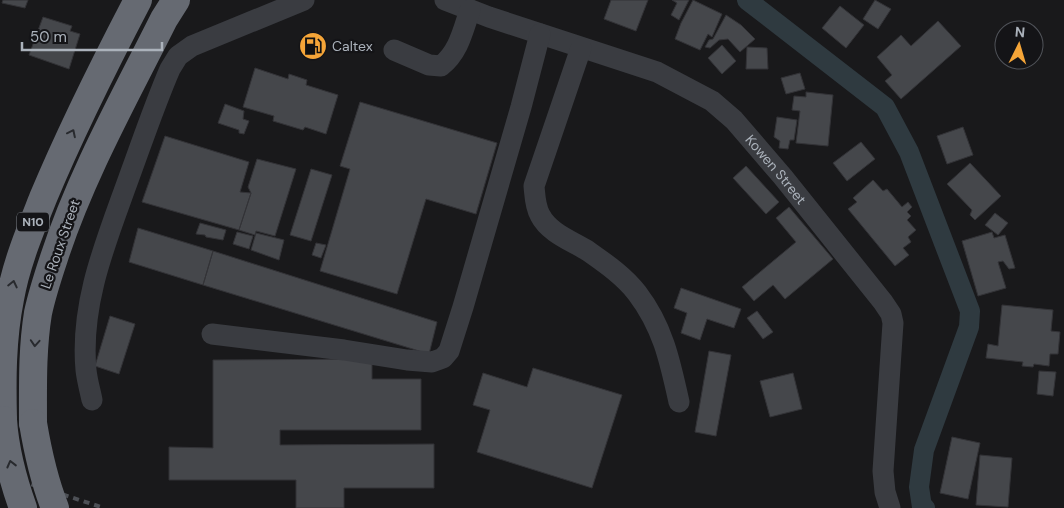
<svg xmlns="http://www.w3.org/2000/svg" width="1064" height="508" font-family="'DM Sans',sans-serif">
<style>
.lines{fill:none;stroke-linecap:round;stroke-linejoin:round}
.canal{stroke:#2f3a40;stroke-width:20}
.building{fill:#45474b;stroke:#333337}
.minor{stroke:#3a3c41;stroke-width:21}
.highway{stroke:#666a72;stroke-width:28}
.rail{stroke:#4d5056;stroke-width:4;stroke-dasharray:6 5;stroke-linecap:butt}
.highway-bridge{stroke:#666a72;stroke-width:28}
.oneway{stroke:#282a2e}
.labels{text-anchor:middle;dominant-baseline:central;stroke-width:4.5;stroke-linejoin:round;paint-order:stroke}
.shield{fill:#141417;stroke:#7e838a;stroke-width:1}
.shield-label{font-size:12px;font-weight:bold;fill:#abb2bb}
.poi-label{font-size:14px;fill:#abb2bb;stroke:#141417;text-anchor:start}
.street-label{font-size:14px;fill:#abb2bb;stroke:#141417}
</style>
<rect width="100%" height="100%" fill="#19191b"/>
<g class="lines">
<path class="canal" d="M747 0 885 107 909 152 970 311 969 327 924 450 919 487 922 507 925 508"/>
</g>
<path class="building" d="M3 0H28L25 8 2 3Z
M611 0H648L636 31 604 19Z
M672 0H689L679 20 671 15 677 3Z
M693 0 722 14 712 37 708 34 700 50 675 39 681 23Z
M875 0 891 9 878 29 863 19Z
M840 6 864 25 846 48 822 28Z
M726 15 741 25 755 39 740 52 728 39 719 40 710 48 705 47 709 40 713 39Z
M43 17 72 26 70 31 80 34 69 69 29 55Z
M938 21 961 46 901 99 885 81 892 75 877 57 901 35 911 46Z
M722 45 736 61 722 74 708 58Z
M747 47 767 48 768 69H746Z
M255 68 288 79 289 74 307 80 306 85 338 95 326 134 305 127 303 130 273 121 274 116 243 107Z
M800 73 805 89 786 94 781 78Z
M806 92 833 95 828 146 796 143 800 111 792 110 794 96 806 97Z
M360 102 497 143 476 214 426 199 397 294 320 271 350 169 340 166Z
M225 104 244 111 243 119 249 121 244 134 239 133V130L218 123Z
M777 117 797 120 794 140H790L788 149 779 148 780 141 774 137Z
M963 127 973 155 947 164 937 136Z
M165 136 249 162 240 192 251 193 239 230 142 202Z
M861 142 875 159 847 181 833 163Z
M257 159 296 169 275 236 256 231 255 235 239 230 251 193 248 187Z
M970 163 1001 196 975 220 970 215 972 210 947 184Z
M746 166 779 202 766 214 733 178Z
M311 169 332 175 311 241 290 235Z
M873 180 883 191 887 189 902 207 908 202 912 207 907 212 911 216 907 220 916 230 908 237 911 242 903 248 909 255 895 266 848 209 857 202 853 198Z
M789 207 833 259 785 299 773 285 754 301 742 287 796 242 776 218Z
M995 213 1008 223 998 235 985 225Z
M200 223 226 230 223 240 206 237 205 235 196 234Z
M138 228 213 251 203 285 129 262Z
M237 232 253 236 249 249 233 244Z
M992 232 994 238 1005 235 1015 268 1009 269 1003 261 998 262 1006 288 978 296 962 241Z
M256 233 284 240 279 260 251 250Z
M316 243 326 245 321 258 312 255Z
M213 251 437 322 429 354 203 285Z
M681 288 741 309 734 328 707 319 700 340 681 333 687 313 674 308Z
M1002 305 1053 310 1051 331 1060 332 1058 354H1050L1049 366 1034 364 1033 367 1022 366 1023 362 986 358 988 344 998 346Z
M757 311 773 332 763 339 747 318Z
M110 316 135 324 119 374 95 366Z
M709 351 731 355 716 436 695 432Z
M372 359V379H421V430H280V445L434 444V488H344V508H296V480H169V447L213 448V360Z
M533 368 622 395 592 488 477 452 490 410 473 405 483 373 527 387Z
M1039 371 1056 372 1053 396 1037 394Z
M793 373 802 409 770 417 760 381Z
M952 437 980 443 968 499 940 493Z
M980 455 1012 458 1008 507 976 505Z"/>
<g class="lines">
<g class="minor">
<path id="s1" d="M445 0 489 17 657 72 712 101 734 120 783 177 883 302 891 314 893 323 883 471 885 492 890 508"/>
<path d="M581 48 534 186C535 196 535 206 540 215 549 233 572 241 588 251 605 263 624 276 637 293 663 327 670 361 679 402"/>
<path d="M394 50 429 65 441 66C459 52 463 30 470 10"/>
<path d="M212 334 344 350 407 360 432 362 443 358 449 351 463 307 521 107 540 34"/>
<path d="M92 400C90 390 87 380 86 370 80 304 105 244 127 183 141 145 154 106 170 69L178 56 192 46 304 0"/>
</g>
<path class="highway" d="M3 420C2 379 2 339 10 299 16 264 30 231 43 198 71 131 104 65 138 0
M33 423C33 387 32 350 38 313 42 294 48 276 54 258 81 175 125 97 164 19L176 0"/>
<path class="rail" d="M0 474 104 508"/>
<path class="highway-bridge" d="M3 420C5 449 13 480 23 508
M33 423C38 453 44 480 55 508"/>
</g>
<defs><path id="oneway-chevron" d="M-2-3.5L2.5 0L-2 3.5" fill="none" stroke-width="1.6" stroke-linecap="round" stroke-linejoin="round" transform="scale(1.25)"/></defs>
<g class="oneway">
<use href="#oneway-chevron" transform="translate(72 133) rotate(-64)"/>
<use href="#oneway-chevron" transform="translate(13 284) rotate(-77)"/>
<use href="#oneway-chevron" transform="translate(35 343) rotate(94)"/>
<use href="#oneway-chevron" transform="translate(11 464) rotate(-104)"/>
</g>
<defs>
<g id="fuel-disc" transform="scale(1.4375)"><circle r="9.5" fill="#f5a538" stroke="#141417"/><path d="M-5.5-6h7V0h2V4h1.3V-2.5L3-4.5l.8-.8L6-3V5H2.5V1h-1V6h-7ZM-4.2-4.7v3.2H.2V-4.7Z" fill="#111"/></g>
</defs>
<g fill-rule="evenodd">
<use href="#fuel-disc" x="313" y="46"/>
</g>
<g class="labels">
<rect class="shield" x="17" y="212.5" width="32" height="19" rx="4"/>
<g class="shield-label">
<text x="33" y="222">N10</text>
</g>
<g class="poi-label">
<text x="332" y="46">Caltex</text>
</g>
<g class="street-label">
<text stroke="none"><textPath href="#s1" startOffset="380">Kowen Street</textPath></text>
<text transform="translate(60 244) rotate(-71)">Le Roux Street</text>
</g>
</g>
<g transform="translate(1019 45) rotate(5)"><circle r="24" fill="#141417" stroke="#505359"/>
<path d="M0-4L9 19L0 12L-9 19Z" fill="#f5a538"/>
<text y="-8" font-size="14" font-weight="bold" text-anchor="middle" fill="#abb2bb">N</text>
</g>
<path d="M22 42v8h140v-8" fill="none" stroke="#abb2bb" stroke-width="2.5"/>
<text x="30" y="42" font-size="15" fill="#abb2bb" stroke="#141417" stroke-width="4" paint-order="stroke">50 m</text>
</svg>
